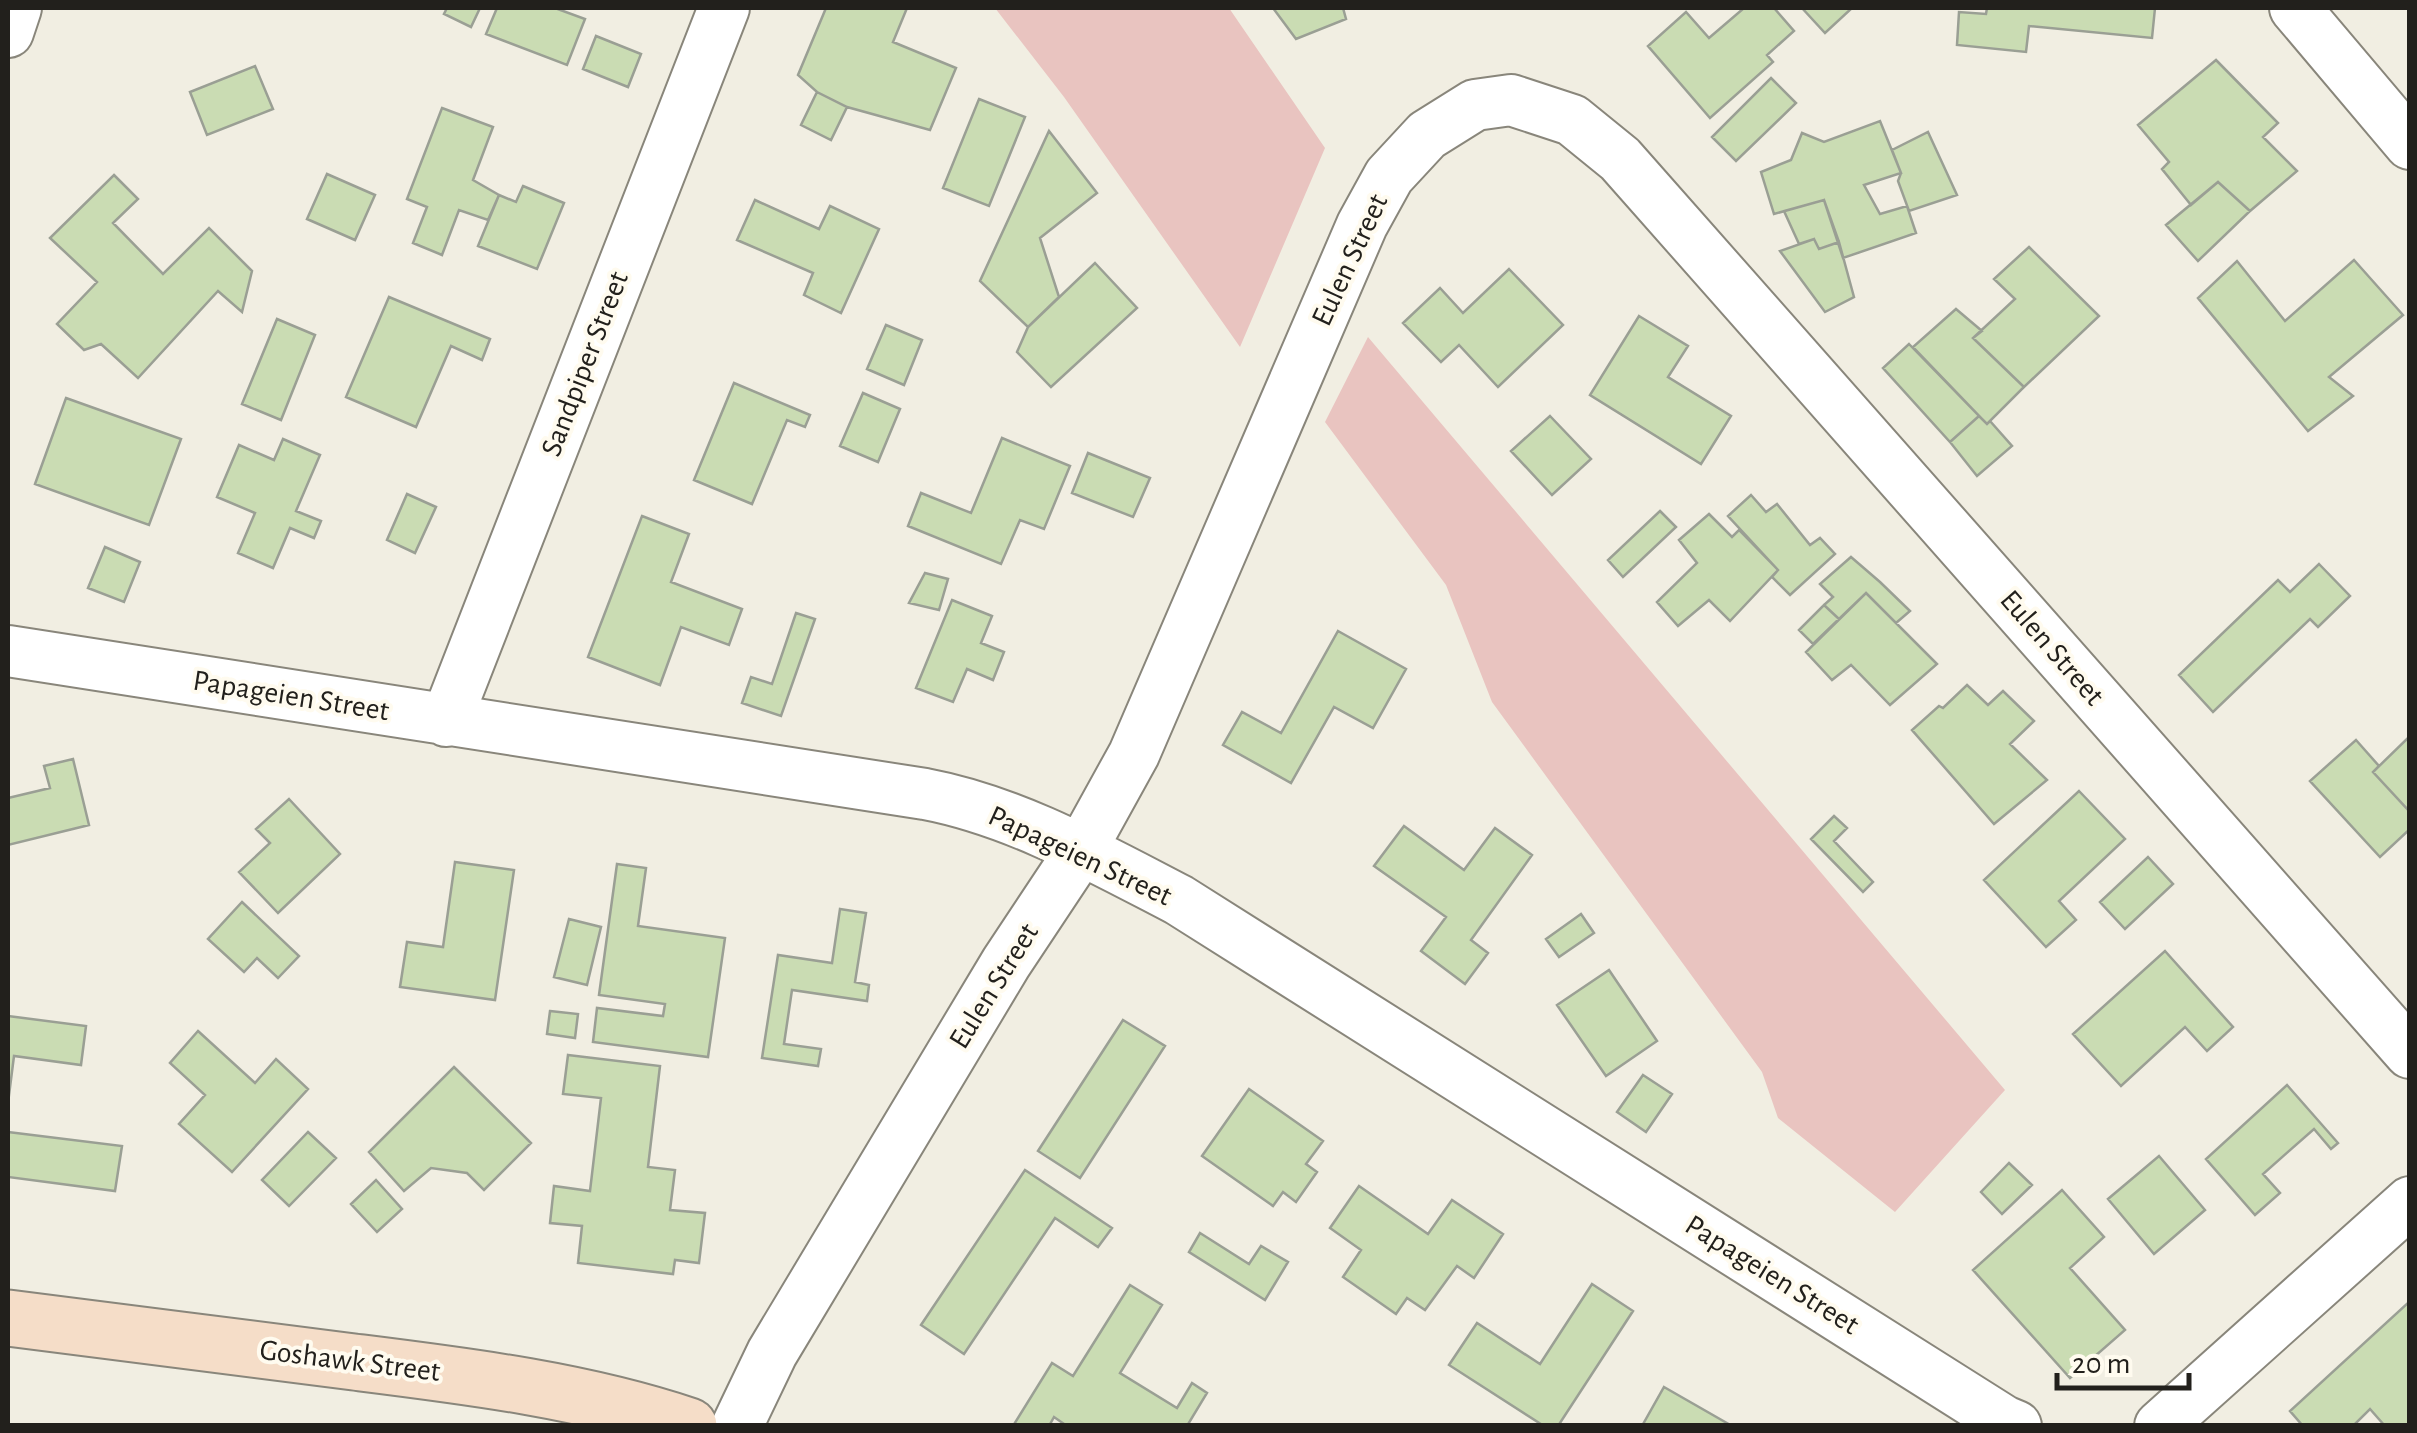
<svg xmlns="http://www.w3.org/2000/svg" width="2417" height="1433" font-family="'Alegreya Sans',sans-serif">
<style>
.green{fill:#e9c4c0}
.building{fill:#cadcb3;stroke:#9a9f94;stroke-width:2.5}
.lines{fill:none;stroke-linecap:round;stroke-linejoin:round}
.street-casing{stroke:#89867b;stroke-width:54}
.secondary-casing{stroke:#89867b;stroke-width:59}
.street{stroke:#fff;stroke-width:50}
.secondary{stroke:#f5ddc8;stroke-width:55}
.labels{text-anchor:middle;dominant-baseline:central;stroke-width:8;stroke-linejoin:round;paint-order:stroke}
.street-label{font-size:30px;fill:#22201c;stroke:#fffbef}
</style>
<rect width="100%" height="100%" fill="#f1eee2"/>
<path class="green" d="M995 8H1229L1325 148 1240 347 1064 97Z
M1368 337 2005 1090 1895 1212 1778 1118 1762 1072 1492 702 1446 585 1325 422Z"/>
<path class="building" d="M447 8H480L471 27 444 14Z
M497 8H555L585 19 567 65 486 34Z
M826 8H907L893 42 956 68 930 130 847 107 817 92 798 75Z
M1273 8H1343L1346 19 1296 39Z
M1744 8H1774L1794 31 1767 55 1773 62 1710 118 1648 46 1686 12 1709 38Z
M1802 8H1852L1825 33Z
M1987 8H2155L2152 38 2029 26 2026 52 1957 45 1959 12 1986 14Z
M596 36 641 54 628 87 583 69Z
M2216 60 2278 123 2263 137 2297 171 2250 211 2218 182 2191 205 2162 169 2169 162 2138 125Z
M255 66 273 109 207 135 190 92Z
M1771 78 1796 103 1736 161 1712 137Z
M817 92 847 107 831 140 801 125Z
M979 99 1025 117 989 206 943 188Z
M442 108 493 127 473 180 499 195 488 220 459 210 442 255 413 243 427 207 407 199Z
M1880 121 1901 173 1864 185 1880 214 1907 206 1916 233 1843 258 1824 200 1774 214 1761 172 1791 160 1802 133 1824 142Z
M1049 131 1097 193 1040 238 1059 297 1028 327 980 281Z
M1928 132 1957 195 1909 211 1898 181 1901 173 1892 150Z
M327 174 375 195 355 240 307 219Z
M114 175 138 199 113 223 163 274 209 228 252 271 242 312 218 291 138 378 101 344 84 350 57 324 97 282 50 238Z
M2218 182 2250 211 2198 261 2166 225Z
M523 186 564 203 537 269 478 246 499 195 516 202Z
M755 200 819 229 830 206 879 229 841 313 804 295 813 273 737 240Z
M1824 200 1839 242 1819 249 1814 239 1799 244 1784 211Z
M1814 239 1819 249 1839 242 1854 297 1825 312 1780 251Z
M2029 247 2099 316 2024 387 1973 338 2015 299 1994 279Z
M2354 260 2403 315 2329 377 2353 396 2308 431 2198 298 2237 261 2285 321Z
M1095 263 1137 308 1051 387 1017 352 1028 327Z
M1509 269 1563 325 1498 387 1459 345 1441 362 1403 323 1440 288 1463 313Z
M389 297 490 339 482 360 451 346 416 427 346 397Z
M1956 309 1982 331 1973 338 2024 387 1987 424 1913 347Z
M1639 316 1688 346 1668 377 1731 416 1701 464 1590 395Z
M277 319 315 335 281 420 242 404Z
M886 325 922 340 904 385 867 369Z
M1909 344 1979 416 1950 442 1883 368Z
M734 383 810 415 805 427 787 420 752 504 694 480Z
M863 393 900 409 878 462 840 446Z
M66 398 181 439 149 525 35 484Z
M1550 416 1591 459 1552 495 1511 451Z
M1979 416 1987 424 1990 421 2012 446 1977 476 1950 442Z
M1002 438 1070 466 1044 529 1020 520 1001 564 908 526 921 493 971 513Z
M283 439 320 455 296 511 321 521 314 538 290 528 273 568 238 553 255 513 217 497 239 445 274 460Z
M1088 453 1150 478 1133 517 1072 493Z
M407 494 436 507 415 553 387 540Z
M1751 495 1766 512 1777 504 1810 545 1820 538 1835 554 1790 595 1772 577 1778 570 1728 516Z
M1660 511 1676 527 1623 577 1608 560Z
M1709 514 1732 537 1739 530 1778 570 1730 621 1709 600 1678 626 1657 602 1697 563 1679 540Z
M642 516 689 534 671 582 742 609 729 645 681 627 660 685 588 657Z
M105 547 140 562 124 602 88 588Z
M1851 557 1880 582 1910 611 1896 623 1866 593 1839 619 1824 605 1833 597 1820 584Z
M2319 564 2350 596 2318 627 2310 619 2213 712 2179 675 2278 580 2290 592Z
M925 573 948 579 939 610 909 603Z
M1866 593 1937 664 1890 705 1851 665 1832 680 1806 652Z
M952 600 992 616 981 643 1004 652 993 680 967 669 953 702 916 688Z
M1824 605 1839 619 1813 644 1799 630Z
M796 613 815 619 781 716 742 703 751 677 772 684Z
M1338 631 1406 669 1373 728 1334 707 1291 783 1223 745 1242 712 1281 733Z
M1967 685 1988 705 2003 691 2034 721 2010 744 2047 780 1994 824 1912 730 1939 706 1943 708Z
M2410 736V812L2373 772Z
M2356 740 2379 766 2373 772 2410 812V829L2380 857 2310 781Z
M73 759 89 825 8 845V798L50 788 44 766Z
M2079 791 2125 839 2059 901 2076 920 2046 947 1984 880Z
M289 799 340 854 278 913 239 872 270 843 256 829Z
M1834 816 1847 828 1834 841 1873 882 1863 892 1811 839Z
M1404 826 1464 870 1495 828 1532 855 1471 940 1488 953 1465 984 1421 951 1446 917 1374 866Z
M2148 857 2173 884 2125 929 2100 902Z
M455 862 514 870 495 1000 400 987 407 942 443 947Z
M617 864 646 868 638 926 725 938 708 1057 593 1042 597 1008 663 1016 665 1004 599 995Z
M242 902 299 956 278 978 257 958 244 972 208 939Z
M840 909 866 913 855 982 869 985 867 1001 792 990 784 1044 821 1049 818 1066 762 1058 778 955 832 963Z
M1581 914 1594 933 1559 957 1546 939Z
M569 919 601 927 587 985 554 977Z
M2165 951 2233 1027 2207 1051 2185 1027 2121 1086 2073 1034Z
M1609 970 1657 1041 1606 1076 1557 1005Z
M550 1011 578 1014 575 1038 547 1034Z
M8 1016 86 1026 81 1065 14 1056 8 1103Z
M1123 1020 1165 1046 1080 1178 1038 1151Z
M198 1031 255 1083 276 1059 308 1089 232 1172 179 1124 205 1095 170 1063Z
M568 1055 660 1066 648 1167 675 1170 670 1210 705 1213 699 1263 675 1260 673 1274 578 1263 582 1226 550 1223 554 1186 590 1191 601 1098 563 1094Z
M454 1067 531 1143 484 1190 467 1173 431 1168 404 1191 369 1152Z
M1643 1075 1672 1094 1646 1132 1617 1112Z
M2287 1085 2338 1143 2331 1149 2314 1129 2263 1174 2280 1193 2255 1215 2206 1159Z
M1249 1089 1323 1141 1306 1164 1317 1172 1296 1202 1283 1192 1273 1206 1202 1156Z
M8 1132 122 1146 115 1191 8 1177Z
M308 1132 336 1158 289 1206 262 1180Z
M2159 1156 2205 1210 2154 1254 2108 1199Z
M2009 1163 2032 1185 2002 1214 1981 1192Z
M1025 1170 1112 1228 1098 1247 1055 1218 964 1354 921 1325Z
M376 1180 402 1209 377 1232 351 1204Z
M1359 1186 1428 1234 1452 1200 1503 1234 1474 1278 1457 1266 1425 1310 1407 1298 1396 1314 1343 1277 1361 1250 1330 1228Z
M2062 1190 2104 1237 2070 1268 2125 1330 2070 1378 1973 1270Z
M1200 1233 1249 1264 1261 1246 1288 1262 1265 1300 1189 1252Z
M1592 1284 1633 1311 1558 1426H1544L1449 1365 1477 1323 1540 1364Z
M1130 1285 1162 1305 1120 1373 1177 1408 1192 1383 1207 1393 1187 1426H1067L1054 1417 1049 1426H1013L1052 1363 1073 1376Z
M2410 1301V1426H2385L2370 1409 2353 1426H2303L2290 1411Z
M1664 1387 1732 1426H1642Z"/>
<g class="lines">
<g class="street-casing">
<path id="street" d="M2295 8 2410 144
M8 32 16 8
M8 651 925 794C1015 811 1098 858 1179 900L2004 1421 2016 1426
M446 721 724 8
M737 1426 772 1353 1006 963 1081 850 1134 754 1362 225 1389 176 1427 135 1475 105 1511 100 1572 120 1620 159 2410 1053
M2160 1426 2410 1202"/>
</g>
<g class="secondary-casing">
<path id="secondary" d="M8 1318C123 1333 239 1347 354 1362 466 1376 582 1390 689 1426"/>
</g>
<use href="#street" class="street"/>
<use href="#secondary" class="secondary"/>
</g>
<g class="labels">
<g class="street-label">
<text transform="translate(1350 260) rotate(-65)">Eulen Street</text>
<text transform="translate(585 364) rotate(-69)">Sandpiper Street</text>
<text transform="translate(2052 648) rotate(49)">Eulen Street</text>
<text transform="translate(291 696) rotate(9)">Papageien Street</text>
<text transform="translate(1080 856) rotate(25)">Papageien Street</text>
<text transform="translate(994 986) rotate(-58)">Eulen Street</text>
<text transform="translate(1772 1275) rotate(32)">Papageien Street</text>
<text transform="translate(350 1361) rotate(7)">Goshawk Street</text>
</g>
</g>
<rect width="2417" height="1433" fill="none" stroke="#22201c" stroke-width="20"/>
<path d="M2057 1373v15h132v-15" fill="none" stroke="#22201c" stroke-width="5"/>
<text x="2072" y="1373" font-size="30" fill="#22201c" stroke="#fffbef" stroke-width="8" paint-order="stroke">20 m</text>
</svg>
